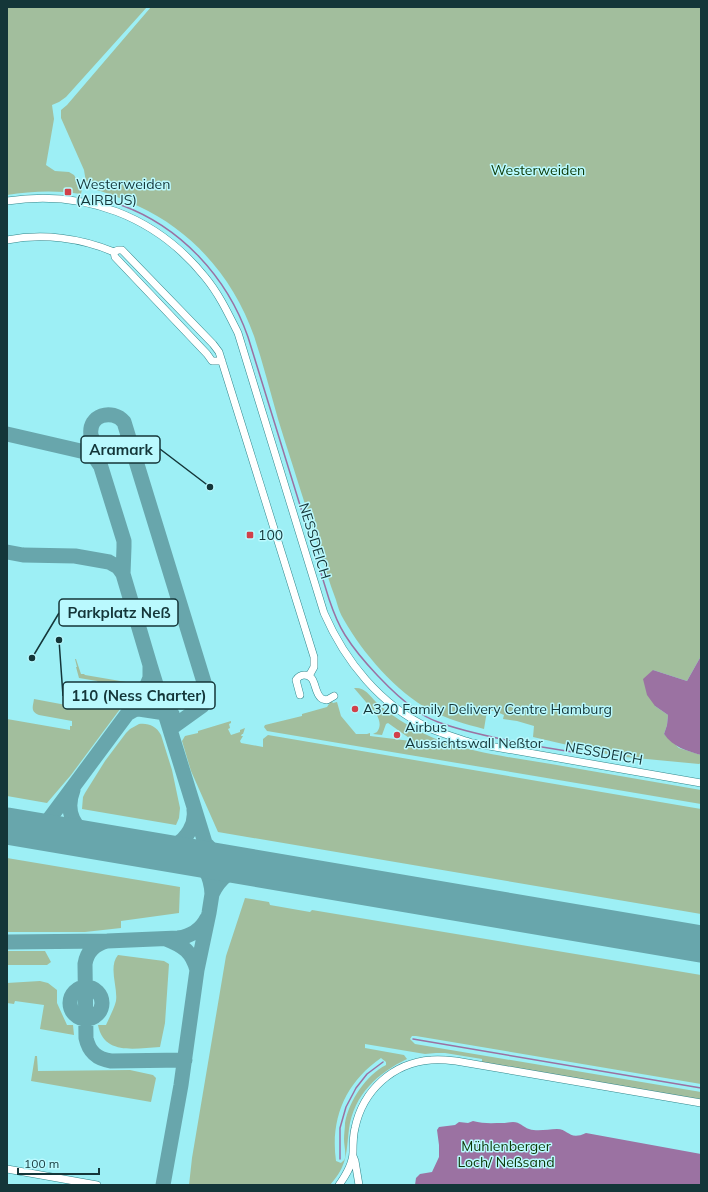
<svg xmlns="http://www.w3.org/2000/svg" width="708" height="1192" font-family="Mulish,sans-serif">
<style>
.green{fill:#a2be9d;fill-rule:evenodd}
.water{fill:#9b72a2}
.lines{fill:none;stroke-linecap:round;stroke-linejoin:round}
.stream{stroke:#9b72a2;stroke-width:1.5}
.taxiway{stroke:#68a6ac;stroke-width:15}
.runway{stroke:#68a6ac;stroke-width:37}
.minor-casing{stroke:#32878c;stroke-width:8}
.minor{stroke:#fff;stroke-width:7}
.poi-dot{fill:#d1414a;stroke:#baf9fe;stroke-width:1.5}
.labels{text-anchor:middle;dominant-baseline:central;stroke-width:3;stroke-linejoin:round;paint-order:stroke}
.park-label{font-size:14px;fill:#0b3805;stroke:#baf9fe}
.poi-label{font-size:14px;fill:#143639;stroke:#baf9fe;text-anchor:start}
.street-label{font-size:14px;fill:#143639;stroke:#baf9fe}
.leader{fill:none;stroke:#143639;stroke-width:1.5}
.callout-dot{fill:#143639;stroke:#baf9fe;stroke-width:1.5}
.callout{fill:#baf9fe;stroke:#143639;stroke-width:1.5}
.callout-label{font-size:15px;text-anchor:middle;font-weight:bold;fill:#143639}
</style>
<rect width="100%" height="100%" fill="#9deff5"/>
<path class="green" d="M7 7H147L66 97 59 102 52 105 54 119 46 165 55 171 69 172 74 175 82 189 81 194C57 190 31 191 7 195Z
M151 7H701V656L687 681 653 670 655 706 668 715 667 725 664 734 679 748 701 755V763L699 764 615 756 533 737 534 726 517 721 503 719 504 715 495 711H487L484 729C465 724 447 719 430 710 397 693 362 652 344 620 340 614 338 607 336 600 329 582 324 564 318 546 305 503 291 461 278 419 270 391 263 363 254 336 234 279 193 231 138 206 122 199 105 191 87 188L84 170 61 118V110L67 105Z
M75 659H76L81 674H84L85 675 132 683V693L71 775 47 803 7 796V719L70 730V726H72V721L39 715C30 711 33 707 34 699L82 708 92 706 103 691 97 681 79 678 76 667H77Z
M354 688C365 687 369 695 376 702 395 719 418 732 441 741 476 753 514 758 551 764 601 773 651 781 701 790V804L267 731 264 727 265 725 302 716V714L327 707 331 701 333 703 337 702 341 716 356 734H367L370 733V736L411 741 412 740 388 723 386 724 382 735 373 734 377 732C381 726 380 722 377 715Z
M231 721V723L229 724 230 728 228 729 231 735 240 732V730L245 728 243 734H242L241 736H243L240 741 241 743 263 747V739L268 735 701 809V914L218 832 191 771 182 741 185 736 198 733V731Z
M139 724C149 723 156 726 161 735L172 770 180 808 179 818 176 825 82 809 83 797 85 793 105 761 126 733 130 729Z
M7 858 180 887 179 913 121 921V928L85 932H7Z
M245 898 269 902 270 905 310 912 312 910 701 975V1084L416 1036H412L410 1039 415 1044 701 1092V1100L482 1062V1059L445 1053H436L425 1054 365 1044V1048L404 1055 407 1059C378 1073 354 1094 349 1129 346 1153 348 1165 330 1185H189L192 1158 226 956ZM381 1058 386 1062V1065C366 1075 349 1101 345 1123 345 1128 344 1134 344 1139 344 1145 346 1152 345 1158 344 1161 343 1161 341 1163L336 1161C330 1118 346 1082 381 1058Z
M7 951H45L51 962 47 965H7Z
M118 955 164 961 169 964 165 1023 160 1047C136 1048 104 1056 98 1025H106C109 1018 114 1009 116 1001 118 987 108 967 118 955Z
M40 981 48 983 57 990V1003L67 1025H73L74 1035 40 1029 44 1005 15 1001 14 1004 7 1003V983Z
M35 1056H37L38 1071 130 1070 153 1075 156 1078 151 1102 31 1081Z"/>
<path class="water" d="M701 656V755C687 751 673 747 664 734L667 725 668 715 655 706 647 695 643 679 653 670 687 681Z
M473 1121C483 1124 493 1123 503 1123 506 1123 509 1122 513 1122 520 1122 523 1127 529 1129 538 1132 548 1129 557 1129 569 1129 569 1141 586 1133L701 1154V1185H415L416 1178 420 1174 432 1172 439 1157V1145L437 1130 439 1127 455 1125 459 1122 468 1123Z"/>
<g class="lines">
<path class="stream" d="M121 205C181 227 227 277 248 337L329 599C333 611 338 624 345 635 360 659 393 694 416 710 422 715 430 719 438 722 464 732 493 737 520 743
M536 746 597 756
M413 1039 701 1088
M340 1159V1128L346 1107 356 1088 367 1074 383 1062"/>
<path class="taxiway" d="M7 434 85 452 94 456 100 465
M7 552 23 555 75 556 109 562 118 567 123 574
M150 665 123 574 124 547V541L91 435C88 415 112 408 124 422L207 692V697L202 706 170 729
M127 714 134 710 139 709 172 714
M73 790C64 813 75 827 92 841
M27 830 37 828 47 822 145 690 150 678V665L215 875 209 913 197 970 181 1085 163 1185
M207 845 219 858 230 864
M157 852C163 850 170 848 175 845 187 839 196 824 194 810
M188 857C205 864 211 876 212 894 219 879 232 867 249 868
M166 939C184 946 192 952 197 970
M107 941C95 944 87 951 85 964L86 1038C89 1052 97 1059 111 1061L185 1060
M7 942 107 941 178 938C192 936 201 930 207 918
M70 1003a16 16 0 1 1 32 0a16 16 0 1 1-32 0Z"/>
<path class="runway" d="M7 826 701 944"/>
<g class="minor-casing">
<path id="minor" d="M7 201C84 189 156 216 205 277 219 294 228 313 238 333L324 613C345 661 380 705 429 728 443 734 457 738 472 743L701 783
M7 240C43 233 81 238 114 252
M222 361H212L207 354 115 257 114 252 118 250H122L213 344 219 352 314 657V667L309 676
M300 695 296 680C298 677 300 675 304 675 317 675 313 691 321 698 323 700 324 699 327 700L334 696
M353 1156 355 1161 359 1185
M7 1169 97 1185
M339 1185C346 1175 353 1164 353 1152 353 1144 353 1136 355 1128 363 1090 393 1063 431 1060 439 1059 448 1060 456 1061L701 1103"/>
</g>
<use href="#minor" class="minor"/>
</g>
<g class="poi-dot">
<rect x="64" y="188" width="8" height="8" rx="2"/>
<rect x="246" y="531" width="8" height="8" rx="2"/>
<circle cx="355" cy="709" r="4"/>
<circle cx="397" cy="735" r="4"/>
</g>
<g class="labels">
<g class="park-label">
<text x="538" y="170">Westerweiden</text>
<text x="506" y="1146">Mühlenberger<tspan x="506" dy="16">Loch/ Neßsand</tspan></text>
</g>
<g class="poi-label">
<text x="76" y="184">Westerweiden<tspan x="76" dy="16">(AIRBUS)</tspan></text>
<text x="258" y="535">100</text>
<text x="363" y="709">A320 Family Delivery Centre Hamburg</text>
<text x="405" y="727">Airbus<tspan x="405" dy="16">Aussichtswall Neßtor</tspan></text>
</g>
<g class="street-label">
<text transform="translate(315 541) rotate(73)">NESSDEICH</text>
<text transform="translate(604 753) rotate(10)">NESSDEICH</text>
</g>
</g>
<path class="leader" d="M210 487L160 449M32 658L59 613M59 640L63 696"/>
<g class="callout-dot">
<circle cx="210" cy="487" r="4"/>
<circle cx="32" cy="658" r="4"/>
<circle cx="59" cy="640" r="4"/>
</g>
<g class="callout">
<rect x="81" y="436" width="79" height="27" rx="4"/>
<rect x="59" y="599" width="119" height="27" rx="4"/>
<rect x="63" y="682" width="152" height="27" rx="4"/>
</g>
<g class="callout-label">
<text x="121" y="455">Aramark</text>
<text x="119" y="618">Parkplatz Neß</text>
<text x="139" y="701">110 (Ness Charter)</text>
</g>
<rect width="708" height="1192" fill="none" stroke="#143639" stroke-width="16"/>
<path d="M18 1168v6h81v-6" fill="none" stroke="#143639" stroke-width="2"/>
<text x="24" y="1168" font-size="12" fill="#143639" stroke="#baf9fe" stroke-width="3" paint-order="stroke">100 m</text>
</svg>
